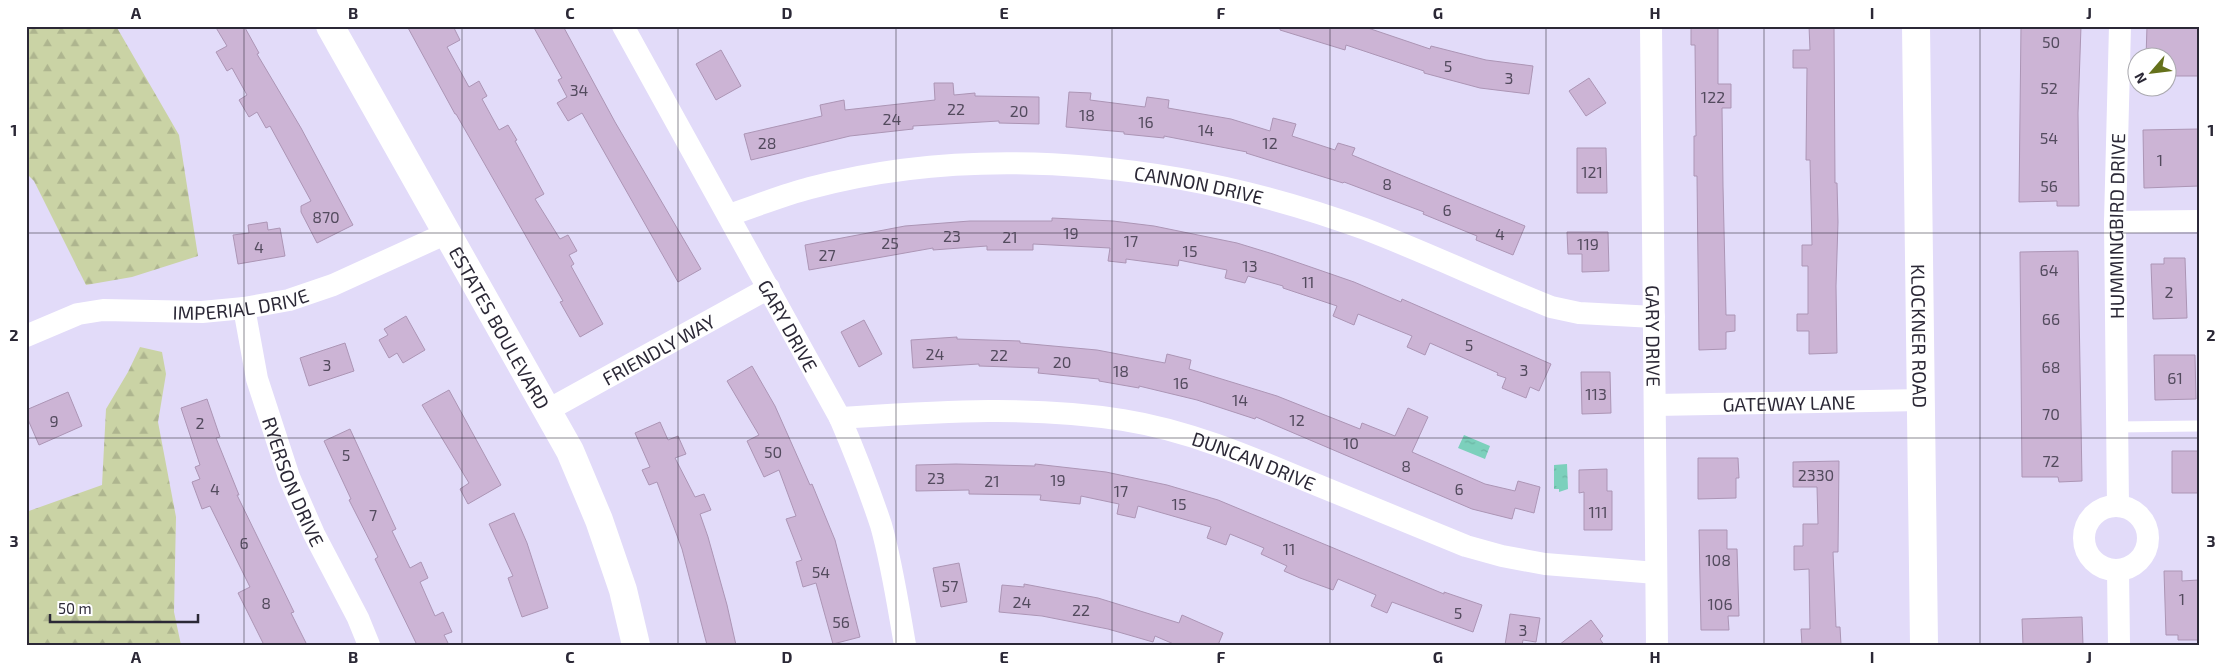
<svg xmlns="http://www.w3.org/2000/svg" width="2225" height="671" font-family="'Exo 2',sans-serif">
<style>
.forest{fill:url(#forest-firs)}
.water{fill:url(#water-ripples)}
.building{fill:#ccb4d5;stroke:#ac95b5}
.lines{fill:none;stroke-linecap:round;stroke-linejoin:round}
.lane{stroke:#fff;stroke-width:11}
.street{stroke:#fff;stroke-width:22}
.secondary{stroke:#fff;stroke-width:28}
.grid{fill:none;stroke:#2b2836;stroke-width:1;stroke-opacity:0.55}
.labels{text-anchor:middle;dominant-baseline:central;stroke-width:5;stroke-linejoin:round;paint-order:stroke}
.number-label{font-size:16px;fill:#534b5e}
.street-label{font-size:19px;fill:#2b2836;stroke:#fff}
.neatline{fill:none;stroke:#2b2836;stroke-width:2}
.grid-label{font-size:16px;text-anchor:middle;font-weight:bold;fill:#2b2836}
</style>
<defs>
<pattern id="forest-firs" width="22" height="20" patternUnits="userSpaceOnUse" patternTransform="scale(1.25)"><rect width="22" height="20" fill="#cad3a5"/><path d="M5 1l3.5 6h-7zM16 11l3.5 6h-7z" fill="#aeb58f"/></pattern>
<pattern id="water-ripples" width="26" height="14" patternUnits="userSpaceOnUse" patternTransform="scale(1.25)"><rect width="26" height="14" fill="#7cd0bc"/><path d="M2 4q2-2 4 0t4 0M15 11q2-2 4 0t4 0" fill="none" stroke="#6bb3a2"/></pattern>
</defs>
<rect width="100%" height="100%" fill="#e2dbf9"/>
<path class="forest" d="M26 26H116L179 135 198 256 132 277 86 285 34 181 26 173Z
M140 347 162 352 166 374 158 422 176 517 174 612 181 645H26V512L102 485 106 409 128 372Z"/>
<path class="water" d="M1464 435 1490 446 1485 459 1458 448Z
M1567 464 1568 489 1559 492V489H1554V465Z"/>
<path class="building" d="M215 26H244L259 53 257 54 301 128 353 225 317 243 301 212V206L311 201 270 126 266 128 257 112 249 117 239 100 247 95 232 68 227 71 216 52 227 46Z
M407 26H453L460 40 447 47 469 87 479 81 487 96 482 99 499 130 508 125 517 140 515 141 544 194 535 199 560 239 568 235 577 251 569 255 574 264 571 266 603 324 580 337 560 302 563 301 456 114H455Z
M533 26H563L615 122 701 269 678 282 582 113 568 121 557 103 567 97 558 80 562 78Z
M1280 26H1362L1430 49 1431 46 1486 60 1533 66 1529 94 1480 88 1424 73V71L1346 45 1345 50 1280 30Z
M1691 26H1718V84H1731V108H1722L1723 186 1726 315H1735V331L1726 332V349L1699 350 1697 176H1694V136H1696L1695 45H1691Z
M1809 26H1834L1835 183H1837L1838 222 1836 286 1837 353 1809 354V331H1797V314H1808V266H1802V245H1812L1810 160H1806L1807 68H1793V50H1810Z
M2021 26H2081L2078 113 2079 206H2057V201L2019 202Z
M2147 26H2199V76H2168V58H2146Z
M721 50 741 86 716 100 696 64Z
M1589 78 1606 103 1586 116 1569 91Z
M934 83H953L954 95 975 93V96L1039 97V124L999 123V121L913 126V129L850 136 751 160 744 134 822 116 820 105 844 100 845 110 935 100Z
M1069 92 1091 93 1090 100 1145 107 1147 97 1169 100 1168 108 1231 119 1270 131 1273 118 1296 124 1292 136 1335 150 1338 143 1355 148 1352 155 1525 226 1513 255 1476 240 1477 236 1423 214 1424 212 1344 182 1343 183 1246 153 1247 152 1164 136V138L1124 134V132L1066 127Z
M2199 129V186L2144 188 2143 130Z
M1577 148H1606L1607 193H1577Z
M1052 218 1113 221 1154 226 1237 243 1273 254 1354 282 1401 302 1402 299 1551 364 1539 391 1530 387 1526 398 1502 388 1506 378 1497 375 1498 373 1430 343 1425 355 1407 347 1412 336 1358 314 1354 325 1333 316 1337 306 1283 288V286L1248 276 1245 283 1225 278 1227 270 1179 260 1178 266 1126 259V263L1108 261 1110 248 1033 244V250H987V246L933 250V248L809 270 805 245 905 226 970 221H1052Z
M267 222 268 230 280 228 285 256 238 264 233 235 249 233 248 225Z
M1567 232H1608L1609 271 1582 272V254H1568Z
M2078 251 2082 481 2059 482 2058 477H2022L2020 252Z
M2164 258H2185L2187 318 2153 319 2151 264H2164Z
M406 316 425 350 403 363 397 353 389 358 379 340 388 335 384 329Z
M864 320 882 354 859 367 841 332Z
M957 337V339L1020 341V343L1097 350 1165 363 1167 354 1191 360 1189 369 1277 396 1360 429 1362 423 1395 436 1408 408 1428 417 1412 452 1485 484 1515 491 1518 481 1540 487 1534 513 1515 508 1512 519 1472 509 1256 417 1255 419 1197 400 1139 386V388L1099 381V379L1038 373 1039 368 979 366V364L913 368 911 340Z
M345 343 354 371 309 386 300 358Z
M2154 355H2195L2196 399 2155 400Z
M752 366 775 406 810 485 812 484 835 540 860 637 833 644 816 583 803 587 796 562 802 560 786 519 796 516 779 470 764 477 747 441 759 435 727 381Z
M1581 372H1610L1611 413 1582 414Z
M449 390 501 485 468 504 460 489 469 483 422 405Z
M68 392 82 426 39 445 26 415V410Z
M207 399 220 437 216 438 239 495H237L294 612 291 613 307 645H264L238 593 250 587 210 506 202 509 192 482 200 479 195 467 200 465 181 408Z
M660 422 668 440 678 436 686 454 675 458 695 497 704 494 711 510 700 514 708 537 727 605 736 645H707L682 549 657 482 649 485 642 470 650 467 635 433Z
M350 429 396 529 392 531 410 568 421 562 428 578 420 582 435 616 443 612 452 632 444 635 449 645H417L375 559 378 557 349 500 351 499 324 441Z
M2172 451H2199V493H2172Z
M1698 458H1738L1739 478H1736V498L1698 499Z
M1839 461 1838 552H1833L1836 627H1840L1841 645H1802L1801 629H1810L1809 569 1794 570V546H1803V524H1818L1817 487H1793V462Z
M956 464 1035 466V464L1106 472 1167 485 1218 500 1444 594V592L1482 605 1473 632 1392 602 1387 613 1371 606 1376 595 1338 579 1333 590 1300 578 1284 571 1287 566 1261 554 1264 548 1230 534 1226 545 1207 538 1211 527 1138 506 1135 518 1117 514 1119 504 1081 496 1080 504 1040 500 1041 495 969 494V490L916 491V465Z
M1607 469V491H1612V530H1584V492L1579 493V470Z
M514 513 527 543 548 608 522 617 508 578 513 576 489 524Z
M1699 530H1727V549H1737L1739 616H1728L1729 630H1701Z
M959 563 967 602 941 607 933 568Z
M2164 571H2182V581L2198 580 2199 640H2178V635H2166Z
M1024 584 1098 598 1179 623 1182 615 1223 633 1218 645H1176L1155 636 1153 642 1108 629 1042 616 999 612 1002 585 1024 587Z
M1510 614 1540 618 1536 642 1523 640 1522 645H1505Z
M2082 617 2083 645H2023L2022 619Z
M1591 620 1603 636 1600 639 1604 645H1559Z"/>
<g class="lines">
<path class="lane" d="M2117 427 2199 426"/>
<g class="street">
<path id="s1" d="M623 26 840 418C855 453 869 489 881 525 892 564 898 605 905 645"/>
<path id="s2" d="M1651 26 1657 645"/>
<path id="s3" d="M729 215C756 206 783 195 810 188 988 140 1194 166 1365 229 1428 253 1488 282 1551 307L1579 313 1654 317"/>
<path d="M2115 222 2199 221"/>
<path id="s4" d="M244 308 257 379 289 477 314 534 358 618 369 645"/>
<path id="s5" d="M26 336 78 314 103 310 202 312 244 308 289 300 333 285 447 233"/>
<path id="s6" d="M1655 405 1922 400"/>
<path id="s7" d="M548 410 769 288"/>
<path id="s8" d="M840 418C935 412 1028 405 1123 420 1186 430 1246 455 1305 480 1359 502 1412 524 1466 546L1502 556 1545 564 1656 573"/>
<circle cx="2116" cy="538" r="32"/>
<path id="s9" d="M2118 506 2115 222 2120 26"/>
<path d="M2118 570 2119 645"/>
</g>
<g class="secondary">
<path id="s10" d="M330 26 570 451 599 520 623 590 636 645"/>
<path id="s11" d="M1916 26 1924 645"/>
</g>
</g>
<path class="grid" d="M244 26V645M462 26V645M678 26V645M896 26V645M1112 26V645M1330 26V645M1546 26V645M1764 26V645M1980 26V645M26 233H2199M26 438H2199"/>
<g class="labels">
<g class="number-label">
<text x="2051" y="41">50</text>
<text x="1448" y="65">5</text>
<text x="1509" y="77">3</text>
<text x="2049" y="87">52</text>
<text x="579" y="89">34</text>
<text x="1713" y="96">122</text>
<text x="956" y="108">22</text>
<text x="1019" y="110">20</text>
<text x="1087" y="114">18</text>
<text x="892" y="118">24</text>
<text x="1146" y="121">16</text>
<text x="1206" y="129">14</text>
<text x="2049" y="137">54</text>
<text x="767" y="142">28</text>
<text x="1270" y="142">12</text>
<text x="2160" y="159">1</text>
<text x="1592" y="171">121</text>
<text x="1387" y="183">8</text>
<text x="2049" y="185">56</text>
<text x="1447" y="209">6</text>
<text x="326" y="216">870</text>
<text x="1071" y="232">19</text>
<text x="1500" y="233">4</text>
<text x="952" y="235">23</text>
<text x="1010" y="236">21</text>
<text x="1131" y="240">17</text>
<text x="890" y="242">25</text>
<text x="1588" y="243">119</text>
<text x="259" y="246">4</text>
<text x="1190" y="250">15</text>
<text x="827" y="254">27</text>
<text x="1250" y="265">13</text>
<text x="2049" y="269">64</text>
<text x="1308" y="281">11</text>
<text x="2169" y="291">2</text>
<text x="2051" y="318">66</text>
<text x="1469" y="344">5</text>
<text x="935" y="353">24</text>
<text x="999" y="354">22</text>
<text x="1062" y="361">20</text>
<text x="327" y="364">3</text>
<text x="2051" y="366">68</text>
<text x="1524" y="369">3</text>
<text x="1121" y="370">18</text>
<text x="2175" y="377">61</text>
<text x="1181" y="382">16</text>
<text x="1596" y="393">113</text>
<text x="1240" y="399">14</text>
<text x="2051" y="413">70</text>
<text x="1297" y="419">12</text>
<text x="54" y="420">9</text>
<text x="200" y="422">2</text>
<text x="1351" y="442">10</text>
<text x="773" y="451">50</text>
<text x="346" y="454">5</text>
<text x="2051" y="460">72</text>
<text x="1406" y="465">8</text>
<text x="1816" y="474">2330</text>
<text x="936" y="477">23</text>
<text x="1058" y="479">19</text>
<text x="992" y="480">21</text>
<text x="215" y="488">4</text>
<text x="1459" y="488">6</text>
<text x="1121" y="490">17</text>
<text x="1179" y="503">15</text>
<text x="1598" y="511">111</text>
<text x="373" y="514">7</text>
<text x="244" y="542">6</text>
<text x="1289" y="548">11</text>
<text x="1718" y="559">108</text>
<text x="821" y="571">54</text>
<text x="950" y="585">57</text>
<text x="2182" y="598">1</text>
<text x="1022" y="601">24</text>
<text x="266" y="602">8</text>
<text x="1720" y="603">106</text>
<text x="1081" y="609">22</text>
<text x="1458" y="612">5</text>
<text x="841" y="621">56</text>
<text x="1523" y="629">3</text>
</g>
<g class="street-label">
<text stroke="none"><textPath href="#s3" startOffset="478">CANNON DRIVE</textPath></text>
<text stroke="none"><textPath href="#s9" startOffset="280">HUMMINGBIRD DRIVE</textPath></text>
<text stroke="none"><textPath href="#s5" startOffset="220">IMPERIAL DRIVE</textPath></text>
<text stroke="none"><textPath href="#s1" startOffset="342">GARY DRIVE</textPath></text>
<text stroke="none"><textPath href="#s10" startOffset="346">ESTATES BOULEVARD</textPath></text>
<text stroke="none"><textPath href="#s2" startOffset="310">GARY DRIVE</textPath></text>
<text stroke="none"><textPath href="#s11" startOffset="310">KLOCKNER ROAD</textPath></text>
<text stroke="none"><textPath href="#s7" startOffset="126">FRIENDLY WAY</textPath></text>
<text stroke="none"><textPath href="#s6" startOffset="134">GATEWAY LANE</textPath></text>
<text stroke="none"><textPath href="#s8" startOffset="421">DUNCAN DRIVE</textPath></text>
<text stroke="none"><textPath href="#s4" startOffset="181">RYERSON DRIVE</textPath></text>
</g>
</g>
<rect width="2225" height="671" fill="none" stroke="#ffffff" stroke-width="55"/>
<g transform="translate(2152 72) rotate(242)"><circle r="24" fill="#ffffff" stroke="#aaa9af"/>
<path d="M0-4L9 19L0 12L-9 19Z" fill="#65711b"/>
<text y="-8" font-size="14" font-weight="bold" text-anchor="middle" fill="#2b2836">N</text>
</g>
<path d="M50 614v8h148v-8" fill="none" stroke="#2b2836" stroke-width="2.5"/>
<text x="58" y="614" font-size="15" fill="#2b2836" stroke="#ffffff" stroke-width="4" paint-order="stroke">50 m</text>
<rect x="28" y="28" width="2170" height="616" class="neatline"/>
<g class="grid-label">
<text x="136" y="19">A</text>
<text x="353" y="19">B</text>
<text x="570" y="19">C</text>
<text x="787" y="19">D</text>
<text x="1004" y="19">E</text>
<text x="1221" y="19">F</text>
<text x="1438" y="19">G</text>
<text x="1655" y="19">H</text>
<text x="1872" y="19">I</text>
<text x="2089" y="19">J</text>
<text x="14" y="136">1</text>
<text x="2211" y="136">1</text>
<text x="14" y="341">2</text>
<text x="2211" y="341">2</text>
<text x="14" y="547">3</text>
<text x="2211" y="547">3</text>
<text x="136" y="663">A</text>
<text x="353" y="663">B</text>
<text x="570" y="663">C</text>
<text x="787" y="663">D</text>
<text x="1004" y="663">E</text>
<text x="1221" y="663">F</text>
<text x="1438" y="663">G</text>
<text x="1655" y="663">H</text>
<text x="1872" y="663">I</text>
<text x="2089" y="663">J</text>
</g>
</svg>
